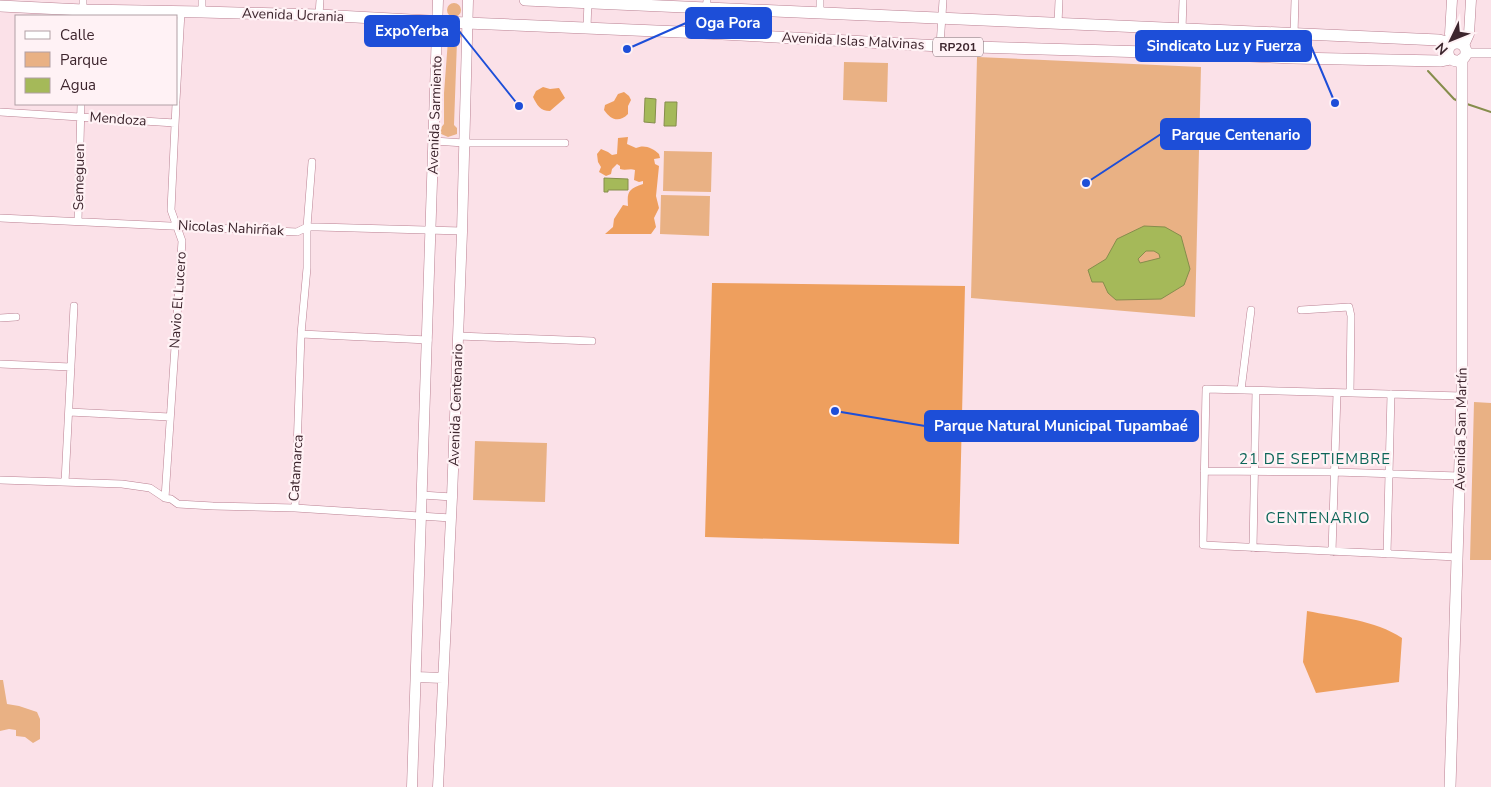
<svg xmlns="http://www.w3.org/2000/svg" width="1491" height="787" font-family="'Nunito Sans',sans-serif">
<style>
.green{fill:#e9b184}
.forest{fill:#ee9f5e}
.water{fill:#a5b959;stroke:#868d4c;fill-rule:evenodd}
.lines{fill:none;stroke-linecap:round;stroke-linejoin:round}
.stream{stroke:#868d4c;stroke-width:2}
.minor-casing{stroke:#ba8092;stroke-width:8}
.tertiary-casing{stroke:#ba8092;stroke-width:10}
.secondary-casing{stroke:#ba8092;stroke-width:11}
.primary-casing{stroke:#ba8092;stroke-width:12}
.minor{stroke:#fff;stroke-width:7}
.tertiary{stroke:#fff;stroke-width:9}
.secondary{stroke:#fff;stroke-width:10}
.primary{stroke:#fff;stroke-width:11}
.labels{text-anchor:middle;dominant-baseline:central;stroke-width:4.5;stroke-linejoin:round;paint-order:stroke}
.shield{fill:#fff2f5;stroke:#776269;stroke-width:1}
.shield-label{font-size:12px;font-weight:bold;fill:#3d252d}
.street-label{font-size:14px;fill:#3d252d;stroke:#fff2f5}
.neighbourhood-label{font-size:15px;letter-spacing:1px;fill:#0d6659;stroke:#fff2f5}
.leader{fill:none;stroke:#1d4ed8;stroke-width:2}
.callout-dot{fill:#1d4ed8;stroke:#fff2f5;stroke-width:2}
.callout{fill:#1d4ed8;stroke:#1d4ed8;stroke-width:2}
.callout-label{font-size:15px;text-anchor:middle;font-weight:bold;fill:#fff}
</style>
<rect width="100%" height="100%" fill="#fbe1e8"/>
<path class="green" d="M447 10a7 7 0 1 1 14 0a7 7 0 1 1-14 0Z
M446 28 459 29 462 33 461 37 457 41 454 125 457 128V134L448 137 439 133V130L444 124V93L448 40 443 35V31Z
M977 57 1201 67 1195 317 971 298Z
M844 62 888 63 887 102 843 100Z
M664 151 712 152 711 192 663 191Z
M661 195 710 196 709 236 660 234Z
M1474 402 1491 403V560H1470Z
M475 441 547 443 545 502 473 500Z
M0 680H3L7 704 19 706 37 712 40 719V739L33 743 25 737 16 736V730L9 729 0 731Z"/>
<path class="forest" d="M543 87 550 89 559 88 565 98 550 111C540 111 537 105 533 97L536 91Z
M624 92 629 96 631 100 628 106V114C619 123 611 120 604 110L605 105 614 101 618 94Z
M628 137 627 144 636 148C644 144 653 148 659 154L660 158 654 159 655 164 659 166 656 196 659 208 654 218 656 227 651 234H605L613 227 614 219 623 205 628 206C627 192 628 189 643 184V181L639 182 634 180 635 170C630 168 626 171 620 169V166L617 164 612 169 611 174 606 176 599 172 601 167 598 162 597 154 601 149 608 152 612 155 617 154 618 138Z
M712 283 965 286 959 544 705 537Z
M1307 611C1338 617 1375 620 1402 638L1399 682 1316 693 1303 662Z"/>
<path class="water" d="M645 98 656 99 655 123 644 122Z
M665 102H677L676 126H664Z
M604 178 628 179V190H608V192H604Z
M1144 226 1165 227 1181 236 1190 269 1184 285 1161 299 1116 300 1108 293 1103 282H1092L1088 270 1106 259 1117 239ZM1146 251H1154L1159 254 1160 258 1140 263 1138 259Z"/>
<g class="lines">
<path class="stream" d="M1428 71 1454 99 1458 101
M1467 104 1491 112"/>
<g class="minor-casing">
<path id="minor" d="M202 12V0
M820 14V0
M319 15 320 0
M83 16V0
M1058 24 1059 0
M587 28 588 0
M1182 30 1183 0
M704 33 707 0
M1294 35 1295 0
M940 46 943 0
M176 101 181 12
M0 112 175 123
M434 141 464 143H565
M0 218 297 232 307 227H318L462 231
M78 221 81 104
M1301 310 1349 307 1351 316 1350 393
M0 318 16 317
M301 334 428 340
M458 336 592 341
M0 364 71 367
M1241 390 1251 310
M69 412 170 417
M1204 471 1335 472 1459 476
M0 480 122 484 150 488 165 498 171 499 178 504 213 506 295 508 301 334 307 268V227L312 162
M65 482 74 306
M422 495 452 497
M165 498 182 241 171 210 176 104
M295 508 451 518
M1253 548 1256 391
M1332 552 1337 393
M1387 554 1391 394
M1457 557 1203 545 1206 389 1462 396"/>
</g>
<g class="tertiary-casing">
<path id="tertiary" d="M1466 53H1491"/>
</g>
<g class="secondary-casing">
<path id="secondary" d="M1452 0 1450 34 1455 42
M1464 45 1469 34 1471 0
M416 677 443 678
M412 787 438 0
M438 787 452 497 462 232 468 0"/>
</g>
<g class="primary-casing">
<path id="primary" d="M525 0 1439 40 1452 43
M0 6 83 10 202 12 319 15 466 23 704 33 940 46 1182 53 1293 58 1440 61 1450 59
M1448 52a9 9 0 1 1 18 0a9 9 0 1 1-18 0Z
M1450 787 1462 396V59"/>
</g>
<use href="#minor" class="minor"/>
<use href="#tertiary" class="tertiary"/>
<use href="#secondary" class="secondary"/>
<use href="#primary" class="primary"/>
</g>
<g class="labels">
<rect class="shield" x="933" y="37.5" width="50" height="19" rx="4"/>
<g class="shield-label">
<text x="958" y="47">RP201</text>
</g>
<g class="street-label">
<text transform="translate(293 15) rotate(2)">Avenida Ucrania</text>
<text transform="translate(853 41) rotate(3)">Avenida Islas Malvinas</text>
<text transform="translate(435 115) rotate(-88)">Avenida Sarmiento</text>
<text transform="translate(118 119) rotate(4)">Mendoza</text>
<text transform="translate(79 177) rotate(-89)">Semeguen</text>
<text transform="translate(231 228) rotate(3)">Nicolas Nahirñak</text>
<text transform="translate(178 300) rotate(-86)">Navio El Lucero</text>
<text transform="translate(456 405) rotate(-88)">Avenida Centenario</text>
<text transform="translate(1461 429) rotate(-89)">Avenida San Martín</text>
<text transform="translate(296 468) rotate(-86)">Catamarca</text>
</g>
<g class="neighbourhood-label">
<text x="1315" y="459">21 DE SEPTIEMBRE</text>
<text x="1318" y="518">CENTENARIO</text>
</g>
</g>
<path class="leader" d="M627 49L686 23M519 106L459 31M1335 103L1311 46M1086 183L1161 134M835 411L925 426"/>
<g class="callout-dot">
<circle cx="627" cy="49" r="5"/>
<circle cx="519" cy="106" r="5"/>
<circle cx="1335" cy="103" r="5"/>
<circle cx="1086" cy="183" r="5"/>
<circle cx="835" cy="411" r="5"/>
</g>
<g class="callout">
<rect x="686" y="8" width="85" height="30" rx="5"/>
<rect x="365" y="16" width="94" height="30" rx="5"/>
<rect x="1136" y="31" width="175" height="30" rx="5"/>
<rect x="1161" y="119" width="149" height="30" rx="5"/>
<rect x="925" y="411" width="273" height="30" rx="5"/>
</g>
<g class="callout-label">
<text x="728" y="28">Oga Pora</text>
<text x="412" y="36">ExpoYerba</text>
<text x="1224" y="51">Sindicato Luz y Fuerza</text>
<text x="1236" y="140">Parque Centenario</text>
<text x="1061" y="431">Parque Natural Municipal Tupambaé</text>
</g>
<rect x="15" y="15" width="162" height="90" fill="#fff2f5" stroke="#b1a0a5"/>
<rect x="25" y="31" width="25" height="8" fill="#ffffff" stroke="#b1a0a5"/>
<text x="60" y="40" font-size="15" fill="#3d252d">Calle</text>
<rect x="25" y="52" width="25" height="15" fill="#e9b184" stroke="#b1a0a5"/>
<text x="60" y="65" font-size="15" fill="#3d252d">Parque</text>
<rect x="25" y="78" width="25" height="15" fill="#a5b959" stroke="#b1a0a5"/>
<text x="60" y="90" font-size="15" fill="#3d252d">Agua</text>
<g transform="translate(1451 40) rotate(227)" stroke="#fff2f5" stroke-width="4" paint-order="stroke">
<path d="M0-4L9 19L0 12L-9 19Z" fill="#3d252d"/>
<text y="-8" font-size="14" font-weight="bold" text-anchor="middle" fill="#3d252d">N</text>
</g>
</svg>
